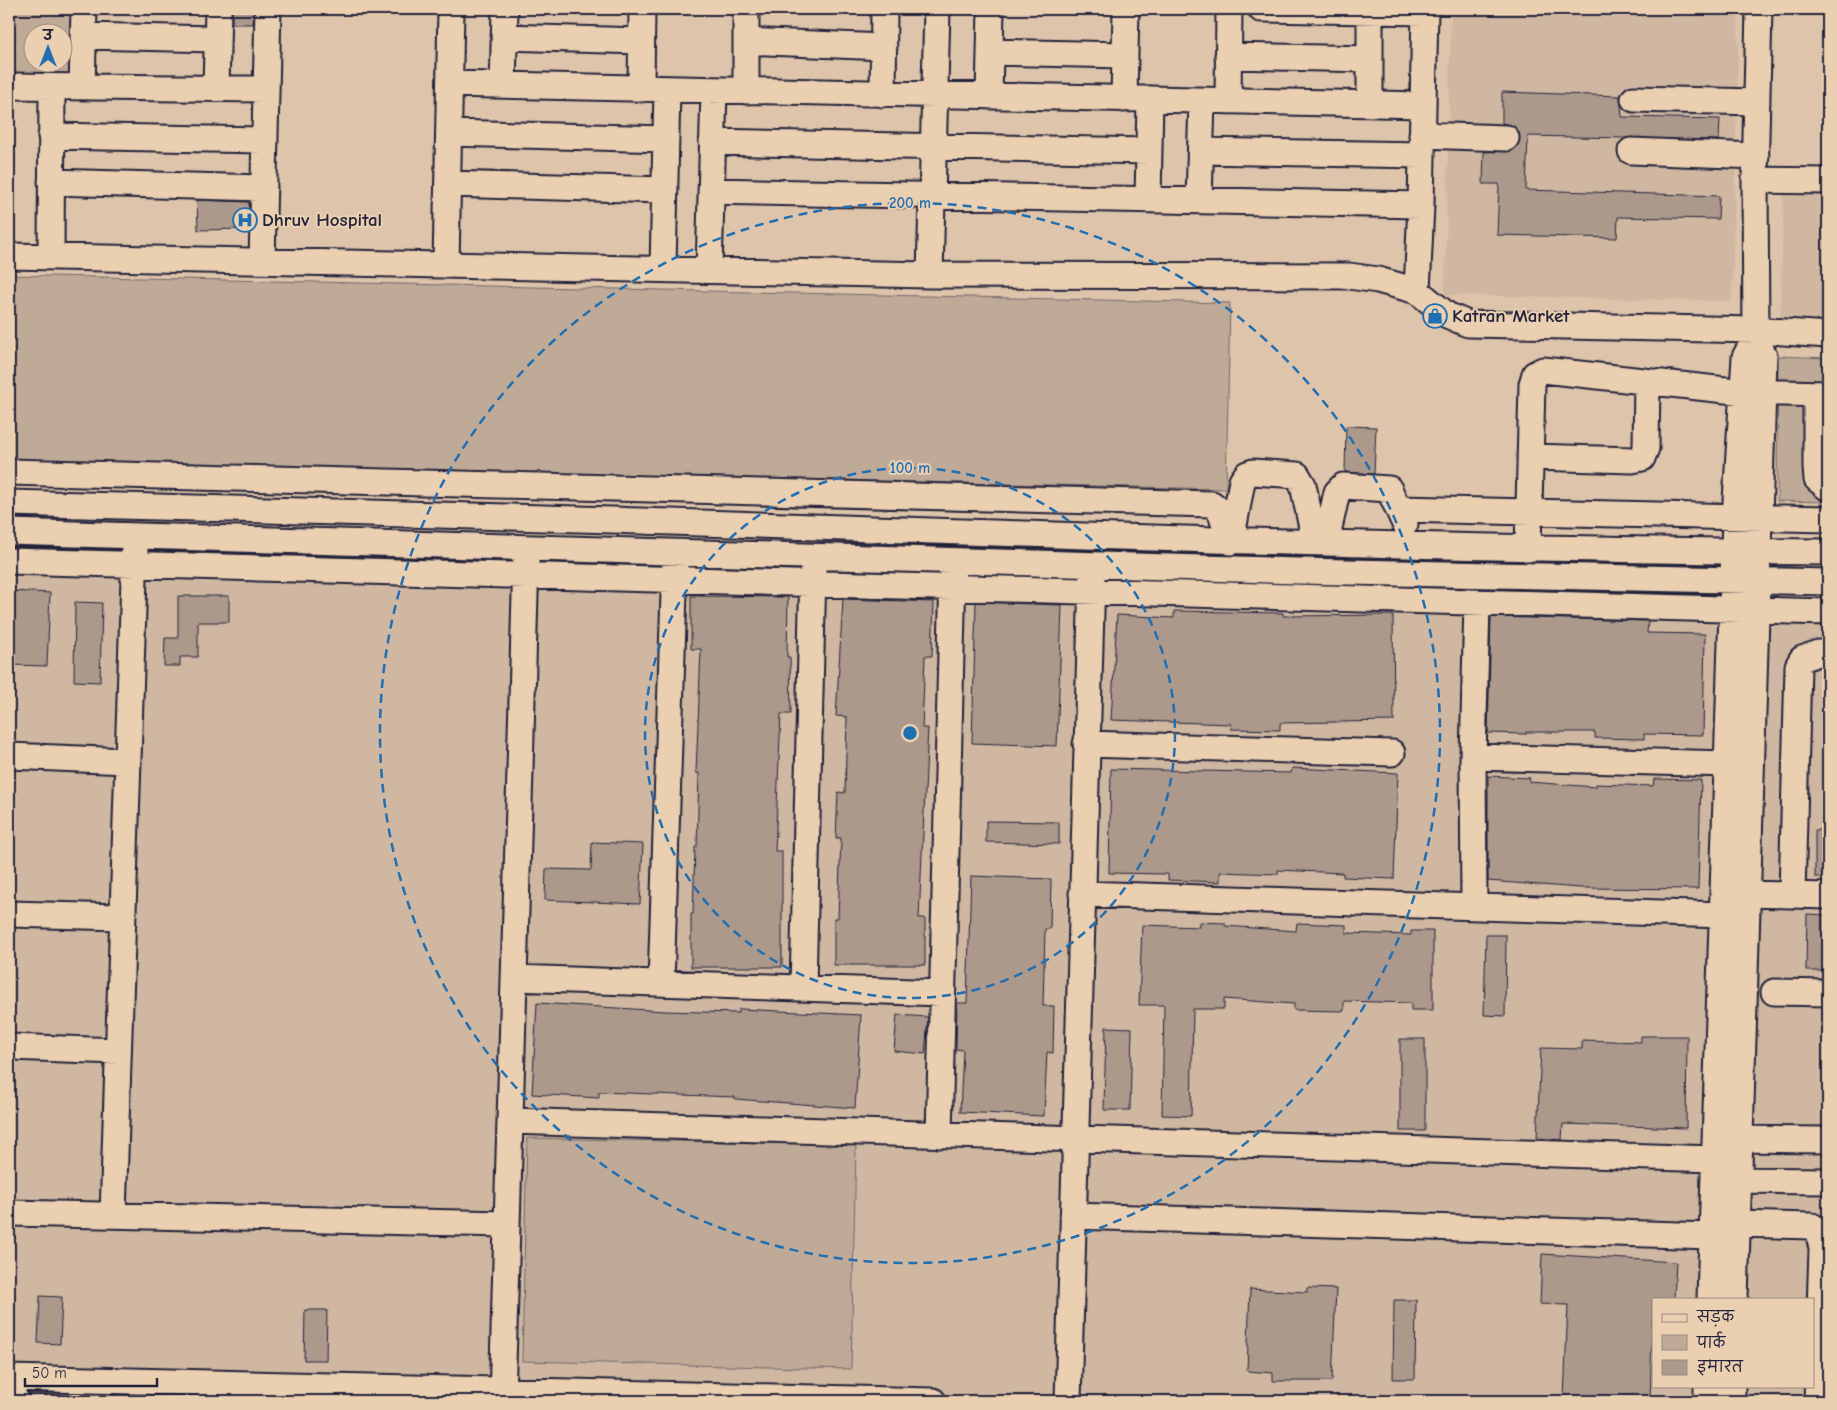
<svg xmlns="http://www.w3.org/2000/svg" width="1837" height="1410" font-family="'Comic Neue','Playpen Sans Deva',sans-serif">
<style>
.built{fill:#cfb7a1;fill-rule:evenodd}
.green{fill:#bfaa97;stroke:#706669;fill-rule:evenodd}
.building{fill:#ac998c;stroke:#22223b}
.lines{fill:none;stroke-linecap:round;stroke-linejoin:round}
.minor-casing{stroke:#22223b;stroke-width:29}
.minor{stroke:#eacfb1;stroke-width:25}
.ring{fill:none;stroke:#1f6fb2;stroke-width:2.5;stroke-dasharray:9 6}
.labels{text-anchor:middle;dominant-baseline:central;stroke-width:4;stroke-linejoin:round;paint-order:stroke}
.poi-label{font-size:19px;font-weight:bold;fill:#22223b;stroke:#eacfb1;text-anchor:start}
.centre{fill:#1f6fb2;stroke:#eacfb1;stroke-width:2.5}
.ring-label{font-size:15px;text-anchor:middle;font-weight:bold;fill:#1f6fb2;stroke:#eacfb1;stroke-width:4;stroke-linejoin:round;paint-order:stroke}
</style>
<rect width="100%" height="100%" fill="#dec4aa"/>
<filter id="ink" filterUnits="userSpaceOnUse"><feTurbulence type="fractalNoise" baseFrequency=".02" numOctaves="2"/><feDisplacementMap in="SourceGraphic" scale="10" xChannelSelector="R" yChannelSelector="G"/><feConvolveMatrix kernelMatrix="1 2 1 2 8 2 1 2 1" color-interpolation-filters="sRGB"/></filter>
<g filter="url(#ink)">
<path class="built" d="M1451 9H1739L1732 301 1445 295Z
M1784 185 1828 187V328L1780 326Z
M9 568 1828 616V1401H9ZM1653 1299H1813V1386H1653Z"/>
<path class="green" d="M9 9H75L74 82 9 81ZM32 32H62V62H32Z
M9 275 1230 303 1226 489 9 461Z
M1778 356 1828 358V502L1777 501Z
M527 1138 856 1145 851 1369 522 1361Z"/>
<path class="building" d="M232 9H254L253 24H232Z
M1502 92 1620 96 1622 117 1720 119 1719 140 1528 136 1526 190 1719 196 1718 219 1618 217 1617 238 1497 235 1499 184H1483L1484 152 1512 151 1518 145 1520 138 1514 126 1502 123Z
M197 200 249 202 248 229 198 230Z
M1346 426 1376 427 1374 474 1345 472Z
M9 591 50 593 47 666 9 665Z
M178 596H229V622H198V657H180V666H164L165 638H178Z
M691 596 788 597 787 657H790L791 714H781L775 851H782V967H691V914H693L695 847H697L699 773H696L701 649H691Z
M843 599 934 602 932 656H925L922 728H928L919 918H925V965H834V918H838L841 838H836L838 792 845 793 847 717 836 716Z
M75 602 102 603 100 682 74 681Z
M976 602 1062 605 1057 746 972 743Z
M1174 611 1283 613V616L1393 615 1394 721 1280 723V730L1231 729V724L1111 720 1117 615 1174 618Z
M1491 617 1648 621 1647 633 1705 634 1703 735 1644 734V739L1595 738V732H1526V734L1488 733Z
M1292 768 1398 773 1394 879 1343 877V873L1278 870V874L1220 872V882L1168 880V874L1109 873 1111 769 1291 773Z
M1488 776 1530 778 1529 782 1596 787V784L1653 786 1654 779 1701 780 1698 889 1580 888 1488 881Z
M986 821 1059 822V844L986 842Z
M1815 830H1828V877H1815Z
M592 842 643 844 640 904 545 900 546 869 591 870Z
M971 876 1051 879 1050 929H1045L1043 1006H1054L1053 1053 1047 1052 1044 1116 960 1112 963 1050 956 1049 957 1003H967Z
M1807 914 1828 915V971H1806Z
M1199 922 1225 923V926L1296 931 1297 923 1346 925V933L1411 935V931H1433V1010H1411V1003L1344 1001V1011L1294 1010V1004L1224 999V1009H1193L1191 1116 1162 1115 1164 1005H1139L1142 925 1199 927Z
M1486 935H1506L1505 1016 1484 1015Z
M537 1003 665 1011 739 1013V1009L861 1015 855 1108 735 1099V1097L599 1092V1098L532 1094Z
M897 1015 928 1017 925 1054 894 1051Z
M1106 1027 1132 1028 1130 1110H1104Z
M1641 1036H1687L1686 1128 1563 1124 1562 1140 1537 1138 1541 1048 1582 1049V1040L1641 1042Z
M1400 1039H1425V1131H1400Z
M1542 1254 1676 1262 1674 1299H1653L1650 1401 1564 1398 1568 1305 1540 1304Z
M1307 1288 1336 1289 1332 1381H1273V1373L1247 1371 1250 1289 1307 1292Z
M40 1296 62 1297 60 1344 38 1343Z
M1394 1300H1416L1415 1379H1393Z
M305 1310H327L326 1360H304Z"/>
<g class="lines">
<g class="minor-casing">
<path id="minor" d="M1261 9 1424 12
M1370 11V104
M83 36 217 39
M504 37 641 41
M746 41 884 47
M990 52 1125 55
M1228 56 1370 59
M450 84 1423 105
M503 85 505 9
M9 86 266 89
M82 87 84 9
M216 88 218 9
M641 89 642 9
M746 91V9
M883 94 884 9
M989 96 991 9
M1124 99 1126 9
M1634 99 1757 102
M1228 101 1229 9
M449 133 666 139
M1422 135 1506 138
M51 136 265 140
M712 142 1149 151
M1201 151 1422 155
M1631 151 1756 156
M1755 180 1828 181
M51 182 264 188
M448 184 665 190
M711 191 1421 205
M1148 199 1150 99
M1199 200 1202 101
M9 256 930 275 1349 276 1378 280 1417 291 1447 315 1468 324 1756 330 1828 335
M51 257 52 87
M262 261 268 9
M446 265 451 9
M663 269 667 89
M709 270 714 90
M930 275 937 9
M1417 291 1421 205 1425 9
M1816 394V468L1817 479 1828 488
M1532 457 1632 460 1642 458 1646 448 1647 382
M9 472 1212 504 1220 511 1231 542
M9 503C210 509 411 513 612 520 1018 534 1423 549 1828 552
M1399 509 1828 519
M9 532 1299 571 1828 582
M1231 542 1242 481 1247 474 1253 472 1297 475 1303 485 1315 542
M1326 542 1337 492 1343 486 1389 489 1405 524
M1528 549 1532 384 1535 374 1543 370 1744 392 1828 394
M9 561 1828 612
M1086 744 1392 753
M9 756 127 761
M1473 757 1728 764
M1082 894 1723 915
M1747 894 1828 896
M1792 895 1798 666 1802 659 1818 653H1828
M1474 907 1473 757 1477 604
M9 914 121 917
M514 978 942 993
M661 983 675 563
M803 988 813 568
M1774 992 1828 993
M9 1047 118 1051
M510 1121 1715 1159
M939 1135 953 572
M1723 1139 1828 1140
M1721 1180 1828 1181
M9 1213 507 1224
M113 1215 135 548
M1073 1216 1712 1236
M1737 1224 1812 1226 1818 1230 1822 1249 1817 1401
M1710 1299 1735 517 1745 357 1756 337
M1735 1299 1764 356 1756 337 1755 180 1759 9
M9 1378 933 1401
M9 1401H17
M502 1401 526 559
M1068 1401 1092 577
M1707 1401V1386
M1732 1401V1386"/>
</g>
<use href="#minor" class="minor"/>
</g>
</g>
<g class="ring">
<circle cx="910" cy="733" r="265"/>
<circle cx="910" cy="733" r="530"/>
</g>
<defs>
<g id="hospital-ring" transform="scale(1.25)"><circle r="9.5" fill="#eacfb1" stroke="#1f6fb2" stroke-width="1.5"/><path d="M-5-5h3v3.5h4V-5h3V5h-3V1.5h-4V5h-3Z" fill="#1f6fb2"/></g>
<g id="shop-ring" transform="scale(1.25)"><circle r="9.5" fill="#eacfb1" stroke="#1f6fb2" stroke-width="1.5"/><path d="M-5-2.5h2.3a2.7 3.5 0 0 1 5.4 0H5L5.5 6h-11ZM-1.5-2.5h3a1.5 2.3 0 0 0-3 0Z" fill="#1f6fb2"/></g>
</defs>
<g fill-rule="evenodd">
<use href="#hospital-ring" x="245" y="220"/>
<use href="#shop-ring" x="1435" y="316"/>
</g>
<g class="labels">
<g class="poi-label">
<text x="262" y="220">Dhruv Hospital</text>
<text x="1452" y="316">Katran Market</text>
</g>
</g>
<circle cx="910" cy="733" r="8" class="centre"/>
<g class="ring-label">
<text x="910" y="208">200 m</text>
<text x="910" y="473">100 m</text>
</g>
<rect width="1837" height="1410" fill="none" stroke="#eacfb1" stroke-width="30"/>
<rect x="15" y="15" width="1807" height="1380" fill="none" stroke="#22223b" stroke-width="2" filter="url(#ink)"/>
<rect x="1652" y="1298" width="162" height="90" fill="#eacfb1" stroke="#9a8a82"/>
<rect x="1662" y="1314" width="25" height="8" fill="#eacfb1" stroke="#9a8a82"/>
<text x="1697" y="1322" font-size="15" fill="#22223b">सड़क</text>
<rect x="1662" y="1335" width="25" height="15" fill="#bfaa97" stroke="#9a8a82"/>
<text x="1697" y="1348" font-size="15" fill="#22223b">पार्क</text>
<rect x="1662" y="1360" width="25" height="15" fill="#ac998c" stroke="#9a8a82"/>
<text x="1697" y="1372" font-size="15" fill="#22223b">इमारत</text>
<g transform="translate(48 48)"><circle r="24" fill="#eacfb1" stroke="#9a8a82"/>
<path d="M0-4L9 19L0 12L-9 19Z" fill="#1f6fb2"/>
<text y="-8" font-size="14" font-weight="bold" text-anchor="middle" fill="#22223b">उ</text>
</g>
<path d="M25 1378v8h132v-8" fill="none" stroke="#22223b" stroke-width="2.5"/>
<text x="32" y="1378" font-size="15" fill="#22223b" stroke="#eacfb1" stroke-width="4" paint-order="stroke">50 m</text>
</svg>
